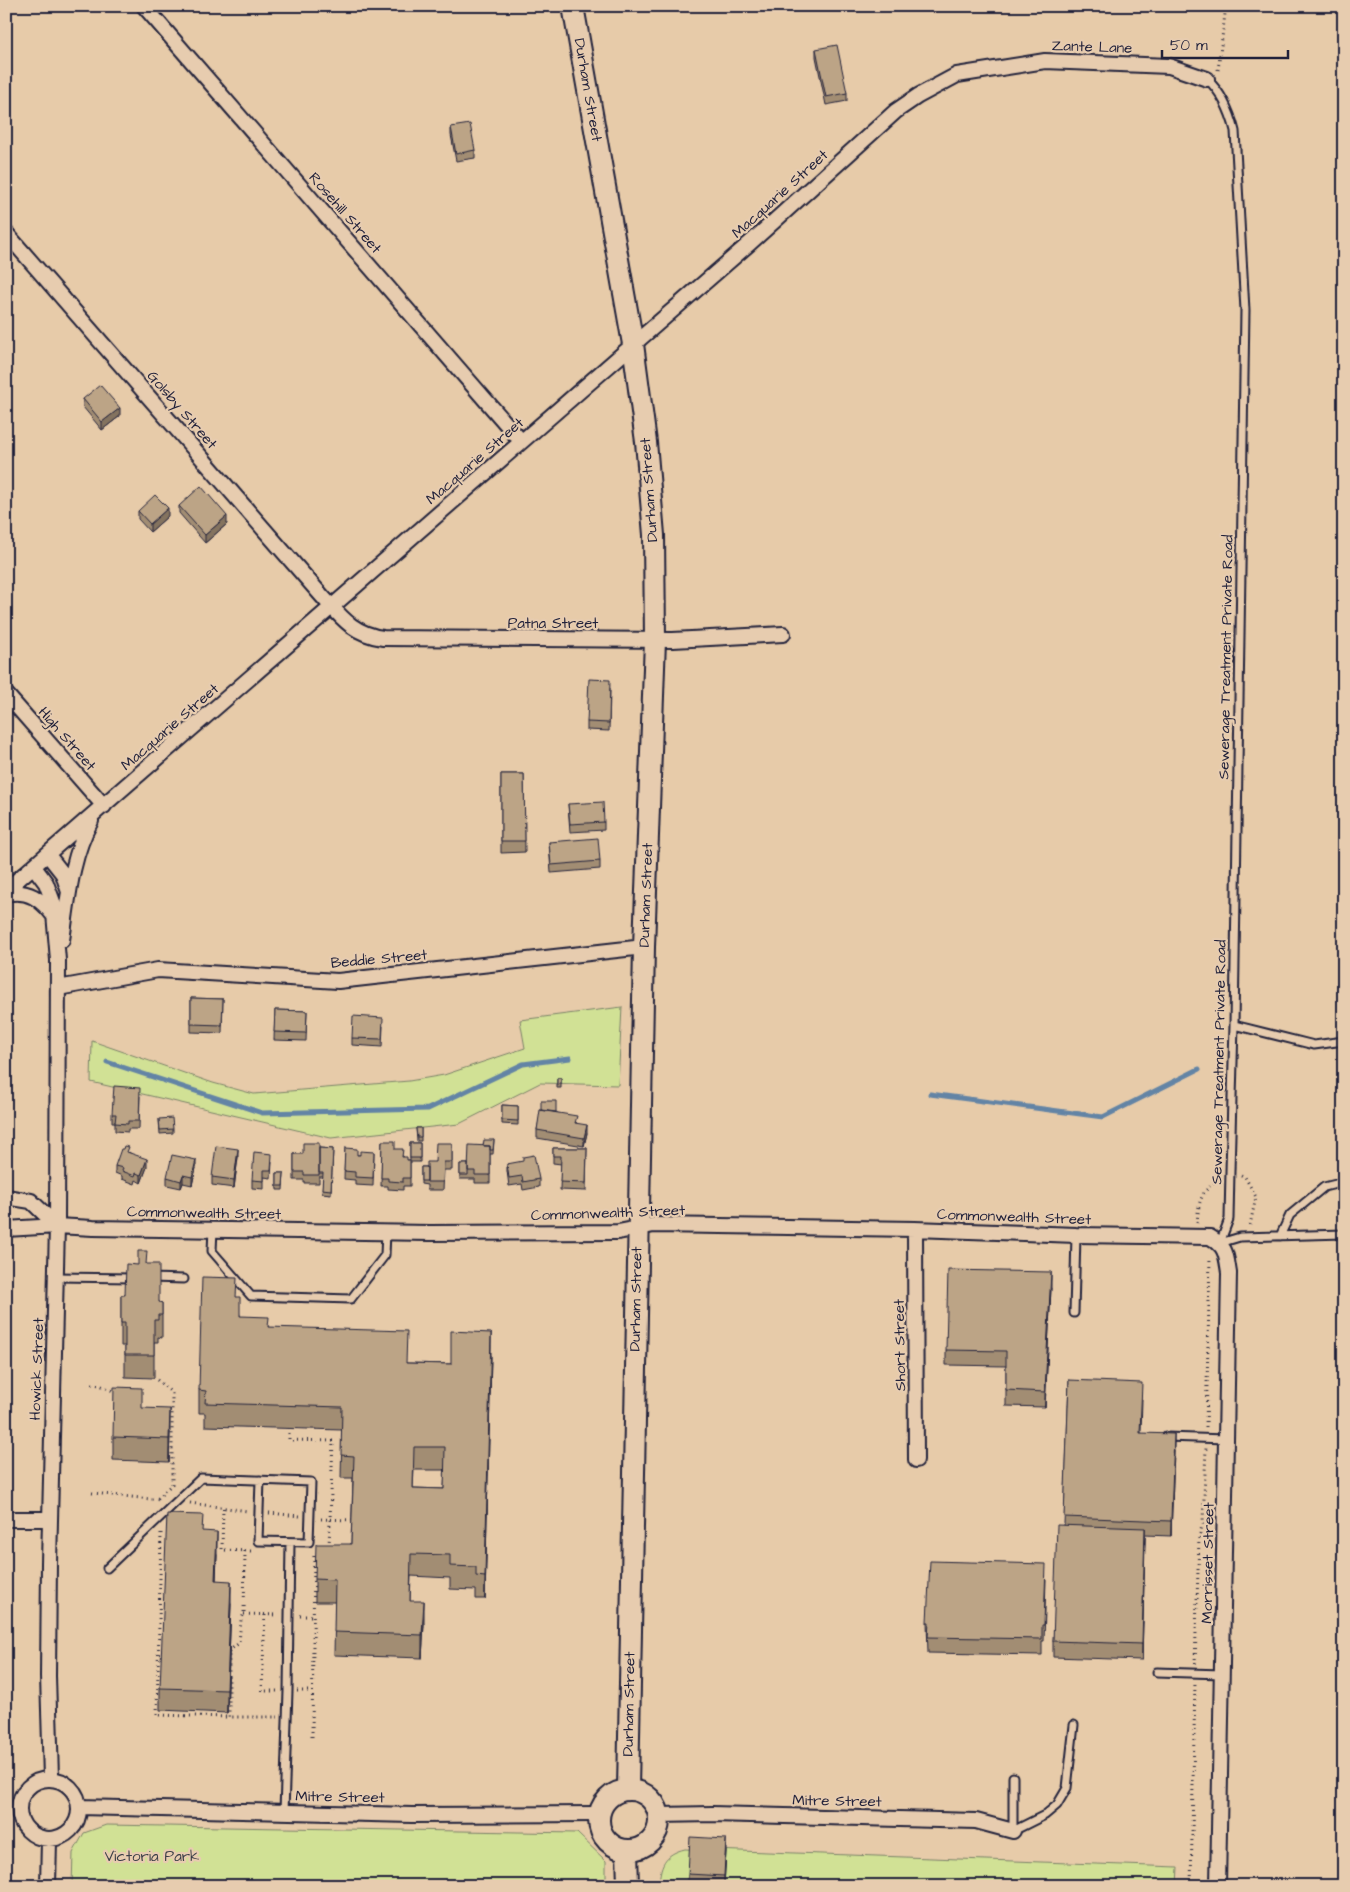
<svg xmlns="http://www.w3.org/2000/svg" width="1350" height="1892" font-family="'Architects Daughter',sans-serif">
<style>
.green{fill:#d1e195;stroke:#7a8268}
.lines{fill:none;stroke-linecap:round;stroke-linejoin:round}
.stream{stroke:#6384a5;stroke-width:5}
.lane-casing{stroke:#22223b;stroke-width:11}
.street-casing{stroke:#22223b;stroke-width:18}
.secondary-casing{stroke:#22223b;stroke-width:24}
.path{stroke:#22223b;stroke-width:3;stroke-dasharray:1 4;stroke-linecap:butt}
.lane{stroke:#e7ccaf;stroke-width:7}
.street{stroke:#e7ccaf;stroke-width:14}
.secondary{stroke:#e7ccaf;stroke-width:20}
.wall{fill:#a28d73;stroke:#22223b;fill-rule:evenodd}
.shaded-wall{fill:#84735e;stroke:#22223b}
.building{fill:#bca486;stroke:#22223b;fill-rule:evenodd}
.labels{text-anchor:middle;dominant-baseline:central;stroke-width:4.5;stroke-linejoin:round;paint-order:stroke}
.street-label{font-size:15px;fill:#22223b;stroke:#e7ccaf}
.park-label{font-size:15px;fill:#3c3f48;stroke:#e7ccaf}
</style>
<rect width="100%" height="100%" fill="#e7cba9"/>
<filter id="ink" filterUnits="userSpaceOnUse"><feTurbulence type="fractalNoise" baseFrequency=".02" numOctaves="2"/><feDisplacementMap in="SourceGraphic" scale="10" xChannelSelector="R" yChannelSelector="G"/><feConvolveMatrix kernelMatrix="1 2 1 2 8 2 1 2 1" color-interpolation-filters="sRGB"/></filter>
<g filter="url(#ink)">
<path class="green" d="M622 1007 618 1085 540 1083 459 1124 331 1138 91 1082 92 1041 213 1083 254 1094 409 1081 444 1075 525 1048 520 1020Z
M106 1825 577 1833 606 1861V1886H72L73 1853 84 1833Z
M685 1849 1178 1867 1177 1886H659C660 1865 664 1854 685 1849Z"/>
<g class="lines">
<path class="stream" d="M107 1062 262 1113 428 1109 523 1064 570 1058
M930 1094 1103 1117 1199 1069"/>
<g class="lane-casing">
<path id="lane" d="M1207 79C1222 93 1230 111 1235 131L1245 310 1234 1025 1230 1171 1229 1219 1220 1243
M1234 1025 1314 1045 1344 1041
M213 1229 212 1251 251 1296 351 1299 385 1255 386 1232
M1280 1236 1290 1215 1324 1187 1344 1182
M1220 1243 1240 1237 1344 1234
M56 1277 133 1278
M151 1278 184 1279
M1074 1313 1076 1235
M1166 1437 1226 1439
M107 1568 201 1478 311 1482 309 1542 258 1541 260 1480
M1157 1672 1222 1674
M1013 1777V1831L1045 1815 1057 1805 1067 1788 1074 1725
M284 1812 288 1691 290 1542"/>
</g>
<g class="street-casing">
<path id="street" d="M144 6 521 441
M6 233 322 596C341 617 353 634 383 638L673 640 783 634
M6 694 104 806
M48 855 63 874 69 892
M34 867 46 883 53 902 58 960 57 1226 49 1563 48 1676 51 1778
M6 890 750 243 896 111 918 96 957 75 1045 61 1169 66 1207 79
M6 894C28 889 41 899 54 916
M62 940C68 900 71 857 91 821
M58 988 158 970 338 981 644 947
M6 1197 31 1201 57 1226
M6 1229 57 1226 93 1228 430 1233 618 1232 654 1225 915 1229 1076 1235 1210 1237C1227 1247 1226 1255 1229 1273L1218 1886
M915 1229 916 1460
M6 1519H50
M19 1809a30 30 0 1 1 60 0a30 30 0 1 1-60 0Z
M80 1807 412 1815 599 1814
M659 1815 712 1814 976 1821 1013 1831
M48 1886 49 1840"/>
</g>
<g class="secondary-casing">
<path id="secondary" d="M573 6 633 344 646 442 654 535 655 640 644 947 628 1789
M599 1820a30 30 0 1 1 60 0a30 30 0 1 1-60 0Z
M627 1850 628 1886"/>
</g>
<path class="path" d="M1218 70 1226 6
M1241 1175 1245 1177 1256 1197 1250 1225
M1197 1223C1199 1201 1200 1192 1218 1180
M157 1380 172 1393V1484L157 1499
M92 1384 100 1385 117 1393
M1206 1427 1210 1258
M289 1428V1440L333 1441 329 1546
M92 1493 161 1500
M190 1503 248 1511
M223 1508 222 1550 251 1551
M269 1513 300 1516
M321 1519 352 1520
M161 1533 157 1715 229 1717
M245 1551 244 1614 241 1620 239 1643 229 1651V1717H278
M244 1614 279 1615
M265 1615 262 1691H278
M300 1616H313
M1195 1664 1199 1538 1203 1522 1206 1448
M297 1691H312
M312 1737 314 1553
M1191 1886 1195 1682"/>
<use href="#lane" class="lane"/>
<use href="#street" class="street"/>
<use href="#secondary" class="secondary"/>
</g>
<path class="wall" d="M816 49 847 93V101L826 105 816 57Z
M451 127 475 150V158L456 161 451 135Z
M83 399 120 416 102 430 83 407Z
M179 506 227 524 205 543 179 513Z
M138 511 168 516 150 532 138 519Z
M610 688 609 731 587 730V722Z
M501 774H524L525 852 501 853Z
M568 804 604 822V830L570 832Z
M549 842 600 861V869L551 873Z
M191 998 223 999 222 1033 191 1032Z
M275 1010 307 1011 306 1041 274 1040Z
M383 1026 382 1047 352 1045V1038Z
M557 1078H561V1088H557Z
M140 1096 139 1129H128V1132L115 1131V1122H112V1114Z
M502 1105 518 1106V1125L502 1124Z
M541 1110 556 1112 577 1123 587 1133 584 1146 537 1138V1130Z
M159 1119 173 1129V1133L160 1134Z
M416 1128H421V1141H417Z
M494 1140 493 1154H490V1183H475V1179H460V1164H468L483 1146Z
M382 1141 395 1149 407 1160H410V1143H420V1162H410V1186H403V1190L388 1189V1186H381Z
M452 1143V1170H444L443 1190H427V1185L421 1184V1167H427L435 1162Z
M319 1148 333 1149 331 1194 322 1193 323 1177H319V1183H304V1180H294V1154H303Z
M345 1148 357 1155H360L374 1152 373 1186 355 1185V1180L344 1179Z
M553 1148H587L586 1191 560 1190 561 1164 553 1163Z
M129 1152 147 1167 141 1183 136 1180 135 1184 122 1179V1176L115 1173V1166Z
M238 1157 234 1188 212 1185V1177Z
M272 1162 271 1178 264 1177V1189L252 1188V1180Z
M507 1164 539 1179V1187L523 1190 522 1184 509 1186 507 1171Z
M196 1168 192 1185 183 1183 181 1188 167 1185V1177Z
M277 1173H284L283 1190H277Z
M147 1264 159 1302 162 1303V1338L158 1337V1342H154V1378L125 1377V1346H121V1295H125L138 1265Z
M1051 1288 1045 1407 1006 1406V1366L946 1365V1350Z
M237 1297 240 1316 269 1327 406 1363 451 1364 491 1355 485 1599H476V1590L450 1589V1578L411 1576 410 1601 424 1624 422 1658 334 1655 335 1602H315V1579L351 1544 353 1478H341L342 1430 205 1426V1413H199V1390ZM414 1470H445L444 1489 413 1488Z
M1069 1380 1142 1399 1141 1433 1174 1450 1171 1536 1145 1535 1142 1660 1053 1657V1641L1064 1525Z
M142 1408 170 1432 169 1462 113 1460V1437Z
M203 1531 217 1555 216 1580 231 1604 227 1713 160 1710V1688Z
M1046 1580 1044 1641H1042V1655L928 1653 927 1622Z
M726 1851 724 1886H688V1874Z"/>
<path class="shaded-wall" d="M120 408V416L102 430V422Z
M168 508V516L150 532V524Z
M227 516V524L205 543V535Z
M587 1125V1133L584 1146V1138Z
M238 1149V1157L234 1188V1180Z
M147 1159V1167L141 1183V1175Z
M196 1160V1168L192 1185V1177Z
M183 1175V1183L181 1188V1181Z
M1051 1272V1288L1045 1407V1392Z
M491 1333V1355L485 1599V1577Z
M170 1409V1432L169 1462V1439Z
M1174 1434V1450L1171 1536V1521Z
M1145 1528V1543L1142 1660V1644Z
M217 1532V1555L215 1603V1580Z
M231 1581V1604L227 1713V1690Z
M424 1601V1624L422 1658V1635Z
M726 1839V1851L724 1886V1876Z"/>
<path class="building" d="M837 45 847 93 826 97 816 49Z
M470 124 475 150 456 154 451 127Z
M100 385 120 408 102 422 83 399Z
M201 486 227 516 205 535 179 506Z
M155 495 168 508 150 524 138 511Z
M589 679 610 680 609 723 587 722Z
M501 774H524L525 841H501Z
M603 802 604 822 570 824 568 804Z
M598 838 600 861 551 865 549 842Z
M191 998 223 999 222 1025 191 1024Z
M275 1010 307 1011 306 1033 274 1032Z
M353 1016 383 1018 382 1039 352 1038Z
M557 1078H561V1084H557Z
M114 1086 140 1088 139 1121H128V1124L115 1123 116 1114H112Z
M541 1101H556V1112L541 1110Z
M502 1105 518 1106V1121L502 1120Z
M540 1110 577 1116 575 1123 587 1125 584 1138 537 1130Z
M172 1118 173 1129 160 1130 159 1119Z
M416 1128H421V1137H417Z
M484 1140H494L493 1150H490V1146H483Z
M382 1141H395V1149H403L402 1157H407V1160H410V1178H403V1182L388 1181V1178H381Z
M303 1143H319V1175H304V1172H294V1154H303Z
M410 1143H420V1158H410Z
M436 1143H452V1162H444L443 1182H427V1162H435Z
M469 1145 490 1146V1175H475V1171H468Z
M124 1146 129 1147 127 1152 147 1159 141 1175 136 1173 135 1176 122 1171 123 1168 115 1166 121 1149H123Z
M216 1146 238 1149 234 1180 212 1177Z
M319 1148 333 1149 331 1190 322 1189 323 1173H319Z
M345 1148 357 1149V1155H360V1151L374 1152 373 1178 355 1177V1172L344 1171Z
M553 1148H587L586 1183 560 1182 561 1156H553Z
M254 1152 272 1154 271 1170H264V1181L252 1180Z
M172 1155 196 1160 192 1177 183 1175 181 1181 167 1177Z
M534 1155 539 1179 523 1182 522 1176 509 1178 507 1164 523 1161V1157Z
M460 1164H468V1175H460Z
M421 1167H427V1181H421Z
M277 1173H284L283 1186H277Z
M138 1251H147L146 1264H159V1302L162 1303V1315H158V1320H154V1355H125V1323H121V1295H125L126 1264 138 1265Z
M948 1270 1051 1272 1045 1392 1006 1390V1351L946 1350Z
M202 1277 237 1278 236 1297H240V1316L269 1317 268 1327 407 1331 406 1363 451 1364V1331L491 1333 485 1577 476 1576V1567L450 1566V1555L411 1554 410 1601H424L422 1635 334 1632 335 1580 315 1579 316 1544H351L354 1456 341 1455 342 1407 205 1403 206 1391 199 1390ZM414 1447H445L444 1489 413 1488Z
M1069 1380 1142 1383 1140 1433 1174 1434 1171 1521 1064 1517Z
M114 1387 142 1388V1408L170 1409 169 1439 113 1437Z
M167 1514 203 1515 202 1531 217 1532 215 1580 231 1581 227 1690 160 1688Z
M1057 1525 1145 1528 1142 1644 1053 1641Z
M930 1561 1046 1564 1044 1625H1042V1639L928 1637 929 1622H927Z
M690 1837 726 1839 724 1876 688 1874Z"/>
</g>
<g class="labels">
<g class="street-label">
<text transform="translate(1092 47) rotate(2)">Zante Lane</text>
<text transform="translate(588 90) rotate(80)">Durham Street</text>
<text transform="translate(780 194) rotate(-42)">Macquarie Street</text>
<text transform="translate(345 213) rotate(49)">Rosehill Street</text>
<text transform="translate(182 410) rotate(49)">Golsby Street</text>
<text transform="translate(475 461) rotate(-41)">Macquarie Street</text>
<text transform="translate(649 490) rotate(-94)">Durham Street</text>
<text x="553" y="623">Patna Street</text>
<text transform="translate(1226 657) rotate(-89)">Sewerage Treatment Private Road</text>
<text transform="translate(170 727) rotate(-41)">Macquarie Street</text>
<text transform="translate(67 739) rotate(49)">High Street</text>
<text transform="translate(646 895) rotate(-88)">Durham Street</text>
<text transform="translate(379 959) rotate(-5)">Beddie Street</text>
<text transform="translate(1219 1062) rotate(-89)">Sewerage Treatment Private Road</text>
<text transform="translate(204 1213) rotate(1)">Commonwealth Street</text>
<text transform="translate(608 1213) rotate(-2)">Commonwealth Street</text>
<text transform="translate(1014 1217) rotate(2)">Commonwealth Street</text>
<text transform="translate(636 1299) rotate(-89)">Durham Street</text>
<text transform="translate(900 1345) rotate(-91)">Short Street</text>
<text transform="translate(37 1369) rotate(-88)">Howick Street</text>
<text transform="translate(1208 1563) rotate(-89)">Morrisset Street</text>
<text transform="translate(629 1704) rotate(-89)">Durham Street</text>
<text transform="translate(340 1797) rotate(1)">Mitre Street</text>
<text transform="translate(837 1801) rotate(1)">Mitre Street</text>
</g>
<g class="park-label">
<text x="152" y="1856">Victoria Park</text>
</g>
</g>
<rect width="1350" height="1892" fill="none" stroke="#e7ccaf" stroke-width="25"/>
<rect x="12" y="12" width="1325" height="1867" fill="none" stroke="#22223b" stroke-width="2" filter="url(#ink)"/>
<path d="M1162 50v8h126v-8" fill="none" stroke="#22223b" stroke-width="2.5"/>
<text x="1170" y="50" font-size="15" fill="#22223b" stroke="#e7ccaf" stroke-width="4" paint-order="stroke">50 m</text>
</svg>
